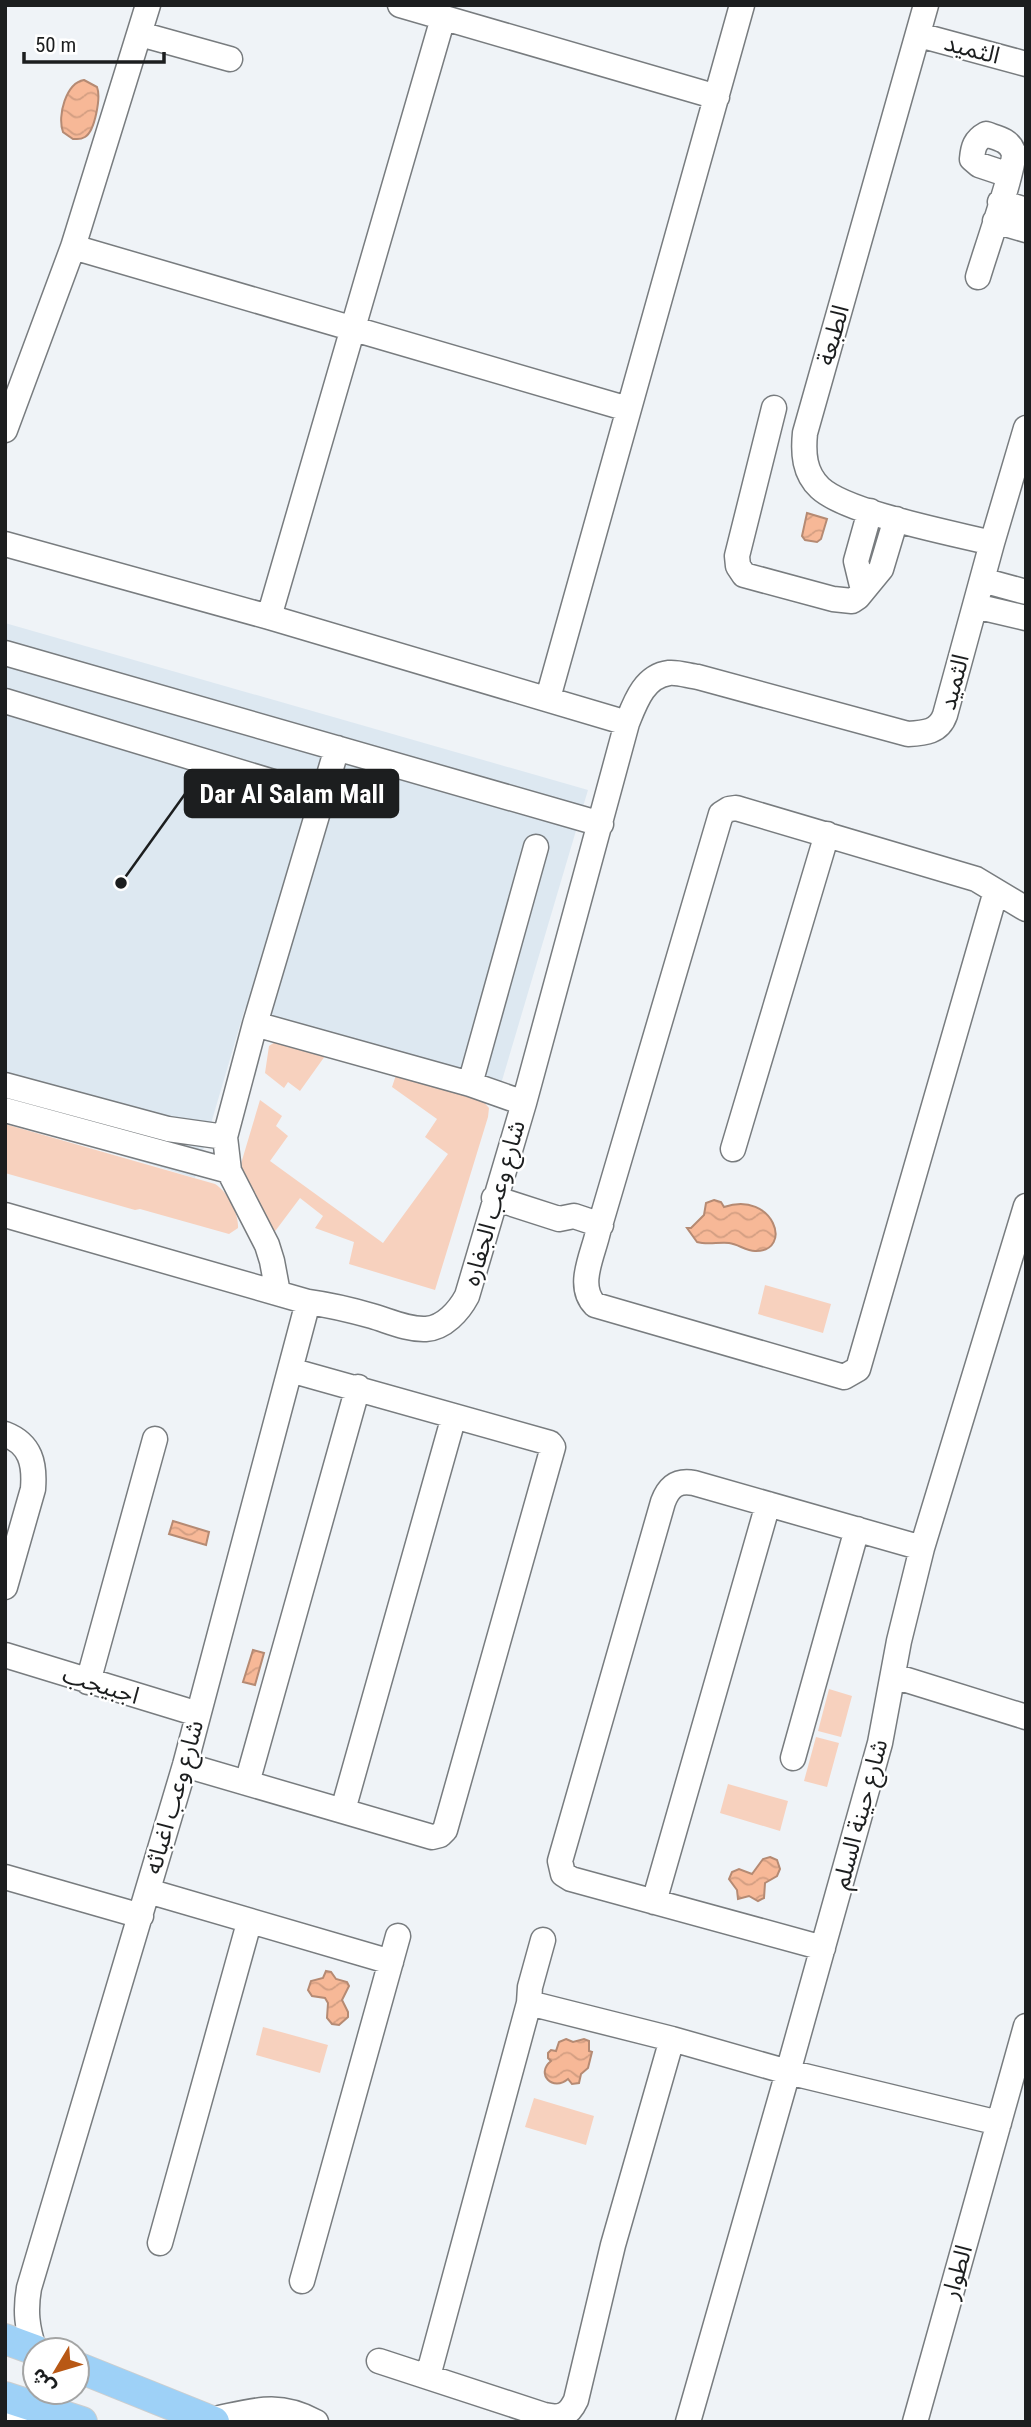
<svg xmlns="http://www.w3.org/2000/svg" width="1031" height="2427" font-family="'Roboto Condensed','Noto Sans Arabic',sans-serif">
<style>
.built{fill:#dde8f1}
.green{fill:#f7d1be}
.water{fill:url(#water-waves);stroke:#b58a73;stroke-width:2}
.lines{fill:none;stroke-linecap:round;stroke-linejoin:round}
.minor-casing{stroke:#787c7f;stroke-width:27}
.major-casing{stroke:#cdcece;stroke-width:32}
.minor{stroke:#fff;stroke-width:24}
.major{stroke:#9ed1f7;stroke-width:30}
.labels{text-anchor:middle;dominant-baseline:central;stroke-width:5;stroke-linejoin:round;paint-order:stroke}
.street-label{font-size:24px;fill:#1c1e1f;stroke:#fff}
.leader{fill:none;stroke:#1c1e1f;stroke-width:2.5}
.callout-dot{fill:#1c1e1f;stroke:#fff;stroke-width:2.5}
.callout{fill:#1c1e1f;stroke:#1c1e1f;stroke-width:2.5}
.callout-label{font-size:26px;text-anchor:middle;font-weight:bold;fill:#fff}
</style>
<defs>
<pattern id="water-waves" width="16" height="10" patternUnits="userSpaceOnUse" patternTransform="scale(1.75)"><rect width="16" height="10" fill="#f7b897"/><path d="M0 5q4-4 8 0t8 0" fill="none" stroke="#d39e82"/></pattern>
</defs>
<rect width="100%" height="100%" fill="#eff3f7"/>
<path class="built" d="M5 623 588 790 501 1084 245 1008 195 1178 5 1120Z"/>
<path class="green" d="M275 1042 325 1056 300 1091 288 1082 284 1088 265 1073 269 1046Z
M396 1075 482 1100 489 1108 488 1117 435 1290 349 1264 354 1242 315 1228 323 1216 300 1198 270 1238 237 1177 260 1100 282 1116 276 1126 288 1136 270 1161 383 1243 448 1154 425 1137 437 1119 392 1087Z
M5 1124 215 1184C228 1192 239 1214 238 1228L229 1234 140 1209 135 1210 5 1173Z
M765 1285 831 1304 823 1333 758 1314Z
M829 1689 852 1696 841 1737 818 1731Z
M816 1737 839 1743 827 1787 804 1781Z
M728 1784 788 1801 780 1831 720 1813Z
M263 2027 328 2045 320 2073 256 2055Z
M534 2098 594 2116 586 2145 525 2127Z"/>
<path class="water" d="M84 80 97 87C101 97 95 131 85 137 80 140 78 139 73 139L63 132C57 116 66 83 84 80Z
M807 513 827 519 821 539 817 542 805 540 802 536Z
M714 1200 721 1202 724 1207C774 1190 794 1252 755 1251 746 1251 738 1244 729 1243 718 1242 707 1245 697 1242L687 1228H691L704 1215 706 1203Z
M173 1521 209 1532 206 1545 169 1534Z
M253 1650 264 1653 255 1685 243 1682Z
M770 1857 777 1860 780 1869 777 1876 765 1883 764 1898 758 1901 749 1896 738 1899 737 1890 729 1879 732 1872 739 1869 752 1874 763 1859Z
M326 1971 331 1972 336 1979 347 1982 349 1986 342 2000 348 2012V2017L339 2025 332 2024 327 2018 328 2003 325 1998 312 1996 308 1990 311 1981 323 1978Z
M566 2039 573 2042 584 2039 589 2041V2051L592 2052 588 2068 581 2074 579 2083 572 2084 568 2079C553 2092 535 2074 551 2061L548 2058V2053L551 2050 556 2051 559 2042Z"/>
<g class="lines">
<g class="minor-casing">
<path id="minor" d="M400 5 717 97
M926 5 805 433C803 453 804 473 820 488 847 513 952 533 992 543
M140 34 230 59
M919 35 1026 64
M1000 202 1026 210
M995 221 1026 230
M73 247 628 409
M978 277C983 259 1017 162 1013 151 1008 139 996 138 986 134 975 140 973 147 972 159L979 165 1009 175
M774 408 737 556 738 566 744 575 833 599 852 601 858 597 881 569 896 519
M5 430 73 247 148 5
M5 544 269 617 627 723
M982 580 1026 592
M863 590 856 561 870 511
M975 606 1026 618
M269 617 443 18
M5 653 601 824
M548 698 742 5
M5 701 323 797
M996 891 858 1369 844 1377 595 1305C576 1286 593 1255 598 1232L721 814 729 809 736 808 976 879 1026 909
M255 1024 470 1084 524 1103
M470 1084 536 847
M5 1085 168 1129 225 1137
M5 1110 229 1171
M733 1149 827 834
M494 1198 559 1219 574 1216 601 1225
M5 1215 308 1302C330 1305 351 1310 372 1316 389 1321 408 1330 426 1329 444 1328 459 1311 467 1296L524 1103 627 723C635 703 644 676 669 673 678 672 689 676 698 677L908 734C925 733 939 732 945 715L992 543 1026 428
M278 1293 272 1261 267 1245 229 1171 225 1137 255 1024 337 748
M5 1434C31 1444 35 1464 33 1489L5 1587
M5 1655 198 1714
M894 1676 1026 1717
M88 1682 155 1439
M793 1758 857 1529
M185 1765 432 1837 440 1835 445 1830 553 1447 550 1443 290 1370
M247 1783 358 1387
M343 1810 454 1416
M5 1877 141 1916
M148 1891 391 1962
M654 1902 768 1504
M823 1948 571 1879 563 1874 560 1861 663 1502C669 1486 678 1480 694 1483L922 1548
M529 2003 672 2039 788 2072 999 2123
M160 2243 249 1923
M302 2281 398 1936
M34 2349C27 2327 25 2311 29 2288L185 1765 308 1302
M379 2361 544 2415C561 2419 569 2415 576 2400L613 2245 672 2039
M428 2376 529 2003 530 1987 543 1940
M5 2418 16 2422
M210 2420C251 2412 276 2400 316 2422
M688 2422 788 2072 880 1743 899 1641 922 1548 1026 1206
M915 2422 1026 2026"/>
</g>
<g class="major-casing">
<path id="major" d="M5 2339 35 2350
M77 2367 214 2422
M5 2397 82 2422"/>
</g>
<use href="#minor" class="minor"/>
<use href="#major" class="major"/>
</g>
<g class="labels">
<g class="street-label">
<text transform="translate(972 49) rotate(15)">الثميد</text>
<text transform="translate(833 335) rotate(-74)">الطبعة</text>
<text transform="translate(954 682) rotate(-75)">الثميد</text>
<text transform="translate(494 1203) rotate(-74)">شارع وعب الجفاره</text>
<text transform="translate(101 1685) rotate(17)">اجبيجب</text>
<text transform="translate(174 1797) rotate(-74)">شارع وعب اغباثه</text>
<text transform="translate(860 1814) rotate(-75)">شارع حينة السلم</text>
<text transform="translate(957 2272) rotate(-74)">الطوار</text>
</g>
</g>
<path class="leader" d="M121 883L185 794"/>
<circle class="callout-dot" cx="121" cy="883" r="7"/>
<rect class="callout" x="185" y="770" width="213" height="47" rx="7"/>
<g class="callout-label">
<text x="292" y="803">Dar Al Salam Mall</text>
</g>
<rect width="1031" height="2427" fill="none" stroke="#1c1e1f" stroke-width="14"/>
<g transform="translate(56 2371) rotate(232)"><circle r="33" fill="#ffffff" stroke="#a4a5a5" stroke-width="2"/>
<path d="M0-5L12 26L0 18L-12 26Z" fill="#b85815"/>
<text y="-10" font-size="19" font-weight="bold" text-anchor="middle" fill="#1c1e1f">ش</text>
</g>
<path d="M24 52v10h140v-10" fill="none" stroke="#1c1e1f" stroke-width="3.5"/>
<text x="35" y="52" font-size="21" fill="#1c1e1f" stroke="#ffffff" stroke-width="5" paint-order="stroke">50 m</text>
</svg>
